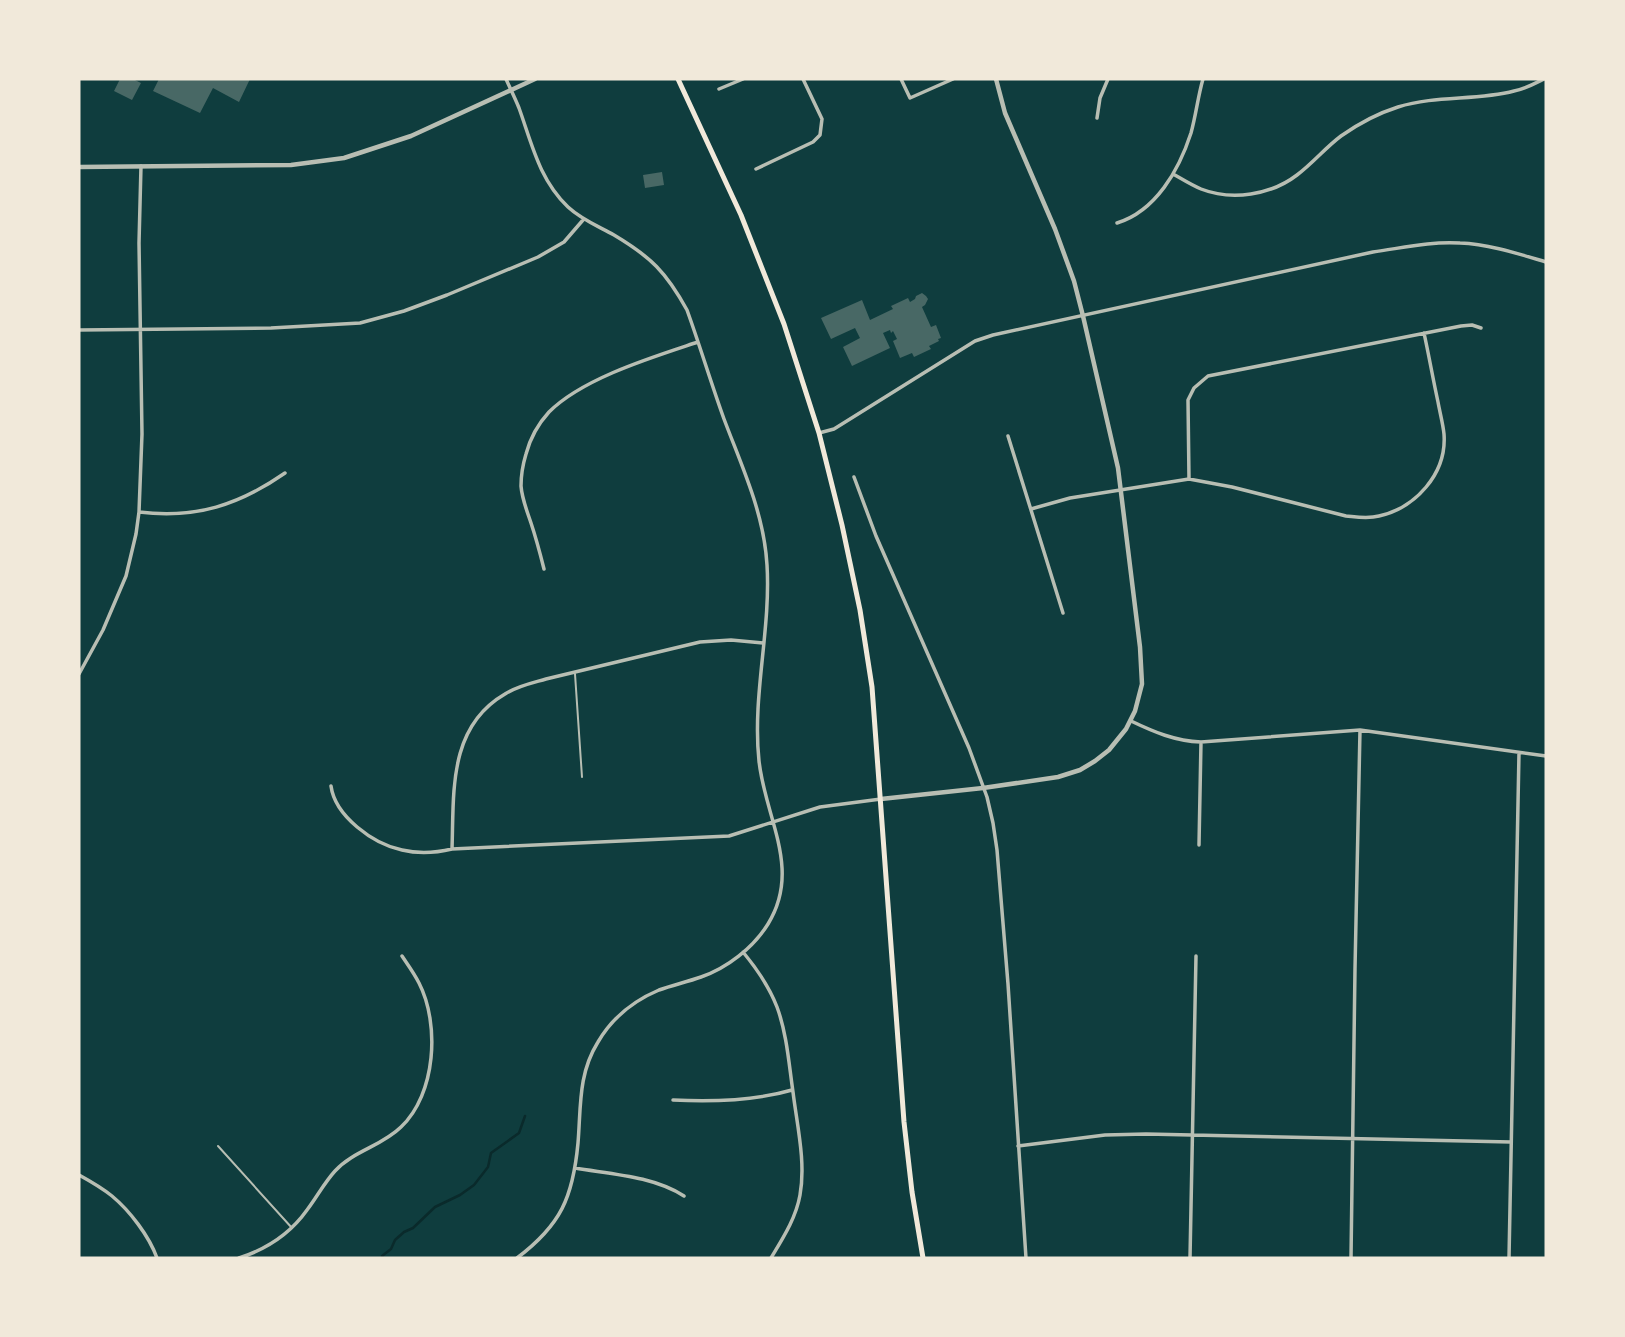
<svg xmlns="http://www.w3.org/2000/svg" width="1625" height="1337" font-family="Rubik,sans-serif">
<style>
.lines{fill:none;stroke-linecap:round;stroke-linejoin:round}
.stream{stroke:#0a2a2b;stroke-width:2.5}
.building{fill:#486865}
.service{stroke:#b8beb3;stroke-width:2}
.minor{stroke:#b8beb3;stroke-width:3.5}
.tertiary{stroke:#b8beb3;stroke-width:4.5}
.primary{stroke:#f1e9da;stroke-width:5}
</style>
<rect width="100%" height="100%" fill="#0f3d3e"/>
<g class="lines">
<path class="stream" d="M383 1258 382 1256 391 1249 395 1240 404 1232 413 1228 435 1207 460 1195 474 1185 488 1167 491 1153 519 1133 525 1116"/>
</g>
<path class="building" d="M120 79H136L135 80 141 83 132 100 114 91Z
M159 79H250L239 102 213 88 200 113 153 91Z
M662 172 664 185 645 188 643 175Z
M922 293 926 296 928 299 925 305 922 307 931 327 936 325 941 338 938 339 939 341 929 346 931 349 914 357 912 353 900 358 893 341 897 339 893 331 891 333 890 330 883 333 890 348 852 366 843 347 860 338 855 328 831 339 821 318 862 300 870 320 893 309 891 306 908 298 910 302 915 299 916 296Z"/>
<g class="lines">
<path class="service" d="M575 674 582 777
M218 1146 292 1228"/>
<path class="minor" d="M506 79C510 88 515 98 519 108 532 144 539 179 568 207 582 220 598 226 614 235 651 257 666 272 687 310 700 346 711 383 724 419 742 467 764 513 767 565 771 630 752 696 759 761 765 818 802 869 768 924 753 948 727 968 701 977 687 982 673 985 659 990 633 1001 612 1018 598 1042 578 1074 581 1107 578 1143 573 1197 561 1225 517 1258
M901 79 910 98 953 79
M719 89 743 79
M1097 118 1100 98 1108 79
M756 169 813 142 820 135 822 119 803 79
M1173 174C1182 179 1191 185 1201 189 1232 201 1271 195 1297 175 1313 163 1325 148 1341 136 1358 124 1379 113 1398 107 1436 95 1476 101 1514 91 1525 89 1534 84 1544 79
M1117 223C1156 211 1179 170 1191 133 1196 115 1198 96 1203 79
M79 330 271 328 360 323 404 311 447 295 538 257 564 242 583 220
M819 433 834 429 975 341 993 335 1373 252C1402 248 1431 241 1460 243 1489 244 1519 254 1546 262
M1008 436 1063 613
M854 477 876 536 969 748 987 797 993 823 997 850 1008 984 1026 1258
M1189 479 1188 400 1194 388 1208 376 1461 326 1472 325 1481 328
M1031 509 1070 498 1189 479 1232 487 1346 516C1357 517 1368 519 1379 516 1415 508 1447 474 1444 434 1443 424 1440 413 1438 402 1433 379 1429 356 1424 333
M139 512C196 519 239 505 285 473
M544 569C540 553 536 538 531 523 527 511 522 499 521 486 521 476 523 464 526 454 530 439 538 424 549 412 583 378 653 357 698 342
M79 674 103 630 126 576 136 534 139 512 142 434 139 243 141 166
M1131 721C1154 732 1175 741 1201 742L1360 730 1546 756
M331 786C335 816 373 844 402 850 419 854 435 853 452 849L729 836 820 807 881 799
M1199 845 1201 742
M452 849C454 792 448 727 505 694 517 686 532 683 546 679L700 642 731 640 763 643
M743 952C757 969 769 986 777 1007 787 1034 789 1065 793 1092 797 1125 806 1162 800 1195 796 1218 783 1238 771 1258
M673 1100C713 1102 754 1101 792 1090
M1018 1146 1105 1135 1146 1134 1511 1142
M575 1168C610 1174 653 1176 684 1196
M79 1175C90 1181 102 1188 112 1196 130 1211 149 1236 157 1258
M239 1258C267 1249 290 1234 307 1210 317 1197 324 1183 335 1171 353 1151 382 1146 401 1127 436 1094 440 1024 419 983 414 973 408 965 402 956
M1190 1258 1196 956
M1351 1258 1355 969 1360 730
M1509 1258 1519 753"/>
<path class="tertiary" d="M79 167 291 165 344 158 411 136 535 79
M881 799 983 788 1058 777 1080 770 1095 761 1109 750 1126 729 1135 711 1142 684 1140 647 1118 468 1083 316 1074 281 1055 229 1005 113 996 79"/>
<path class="primary" d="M678 79 741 215 784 324 819 433 842 525 860 610 872 687 904 1122 912 1192 923 1258"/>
</g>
<rect width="1625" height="1337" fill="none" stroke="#f1e9da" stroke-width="161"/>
</svg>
